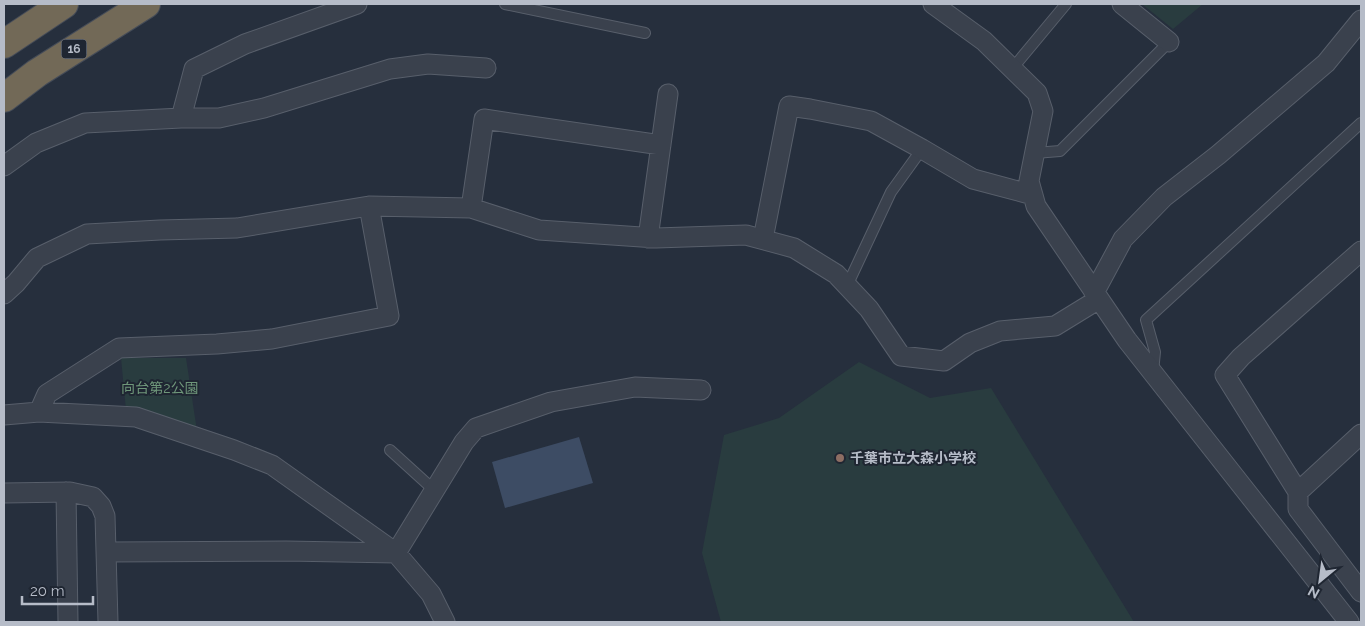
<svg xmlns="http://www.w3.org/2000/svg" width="1365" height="626" font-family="Raleway,'Noto Sans JP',sans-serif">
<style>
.green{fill:#293c3f}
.water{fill:#3d4c64}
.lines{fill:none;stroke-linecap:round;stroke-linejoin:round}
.lane-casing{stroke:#585f6b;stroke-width:12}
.street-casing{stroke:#585f6b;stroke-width:21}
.highway-casing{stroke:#454c58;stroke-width:30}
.lane{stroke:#3a414d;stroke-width:10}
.street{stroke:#3a414d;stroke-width:19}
.highway{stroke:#726957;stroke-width:28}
.education-dot{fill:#8d6e63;stroke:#1f2632;stroke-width:2}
.labels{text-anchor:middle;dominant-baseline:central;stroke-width:4;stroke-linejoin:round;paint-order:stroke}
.shield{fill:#1f2632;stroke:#898f9b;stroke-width:1}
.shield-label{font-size:12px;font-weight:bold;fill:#b6bcc8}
.park-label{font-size:14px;fill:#6f977a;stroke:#1f2632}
.poi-label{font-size:14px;font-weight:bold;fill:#b6bcc8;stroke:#1f2632;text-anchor:start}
</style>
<rect width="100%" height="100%" fill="#262f3d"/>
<path class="green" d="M1142 4H1203L1173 29Z
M121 358H186L197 431 126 410Z
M859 362 930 398 991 388 1134 622H721L702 553 724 435 779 418Z"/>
<path class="water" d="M579 437 593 483 505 508 492 462Z"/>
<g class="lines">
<g class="lane-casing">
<path id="lane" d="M505 4 645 33
M1012 69 1066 4
M1035 153 1060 151 1169 42
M847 286 891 192 922 149
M1153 372 1155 352 1146 320 1361 123
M390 450 434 490"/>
</g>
<g class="street-casing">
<path id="street" d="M933 4 984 41 1037 93 1043 111 1029 181 1036 206 1127 340 1349 622
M1122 4 1169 42
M181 118 194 69 245 44 357 4
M4 166 36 143 85 123 181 118H219L264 108 390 69 428 64 486 68
M471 208 484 119 661 145
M648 238 668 94
M763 239 789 106 810 109 871 121 922 149 973 179 1033 195
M1361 251 1241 357 1225 375 1298 492V509L1361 592
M1094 293 1123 239 1164 197 1218 155 1326 63 1361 20
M4 294 16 283 37 258 87 234 160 230 237 228 369 206 471 208 539 230 656 238 746 235 794 248 836 274 869 309 901 356 944 361 970 343 1000 331 1055 326 1099 299
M39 412 47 394 119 348 217 344 272 339 389 316 369 206
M4 415 39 412 136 417 234 450 272 465 396 553 431 594 445 622
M66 492 68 622
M1298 492 1361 434
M4 493 70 492 93 497 101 506 105 516 108 622
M106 552 286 551 396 553 464 442 476 428 551 402 635 387 701 390"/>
</g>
<g class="highway-casing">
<path id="highway" d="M4 44 64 4
M4 98 37 73 146 4"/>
</g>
<use href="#lane" class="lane"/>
<use href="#street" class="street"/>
<use href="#highway" class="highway"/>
</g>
<circle class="education-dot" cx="840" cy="458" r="5"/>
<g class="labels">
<rect class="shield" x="61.5" y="39.5" width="25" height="19" rx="4"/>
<g class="shield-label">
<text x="74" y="49">16</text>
</g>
<g class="park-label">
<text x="160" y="388">向台第2公園</text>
</g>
<g class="poi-label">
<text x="850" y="458">千葉市立大森小学校</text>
</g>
</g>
<rect width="1365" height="626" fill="none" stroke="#b6bcc8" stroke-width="10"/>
<g transform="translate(1320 581) rotate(209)" stroke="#1f2632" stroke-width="4" paint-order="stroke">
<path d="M0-4L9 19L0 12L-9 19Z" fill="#b6bcc8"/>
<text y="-8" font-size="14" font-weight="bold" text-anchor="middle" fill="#b6bcc8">N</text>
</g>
<path d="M22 596v8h71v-8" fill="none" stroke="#b6bcc8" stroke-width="2.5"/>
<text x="30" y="596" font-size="15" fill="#b6bcc8" stroke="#1f2632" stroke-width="4" paint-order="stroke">20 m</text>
</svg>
